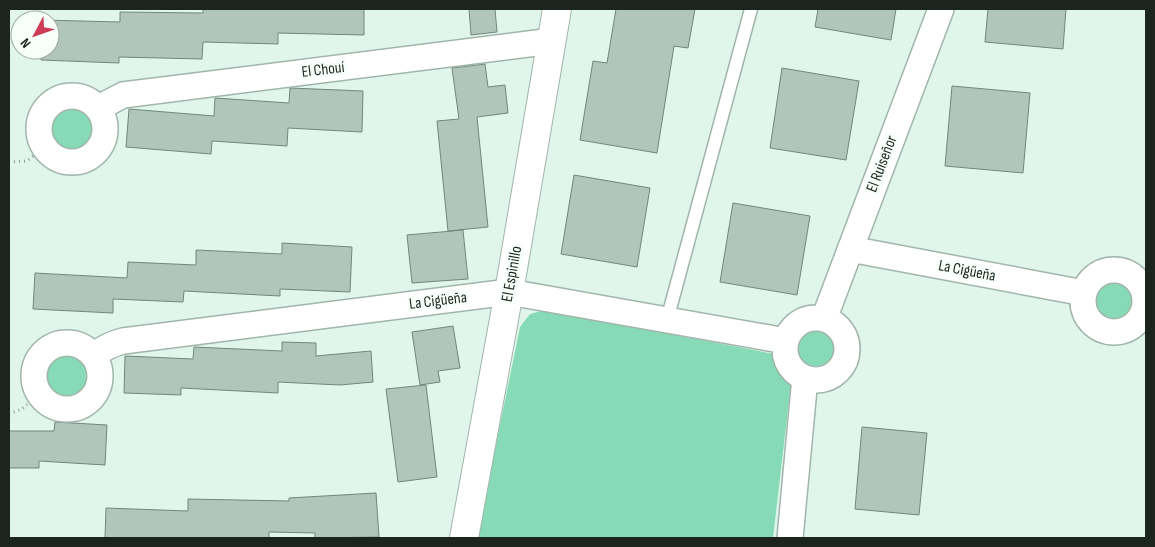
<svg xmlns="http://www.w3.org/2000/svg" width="1155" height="547" font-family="'Sofia Sans Condensed',sans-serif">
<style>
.green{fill:#87dab7}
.building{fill:#b0c5bb;stroke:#72867d}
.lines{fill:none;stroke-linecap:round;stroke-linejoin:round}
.service-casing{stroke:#a1b5ab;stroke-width:15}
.minor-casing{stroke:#a1b5ab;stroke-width:28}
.tertiary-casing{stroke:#a1b5ab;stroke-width:30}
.path{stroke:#90a098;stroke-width:3;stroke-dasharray:1 4;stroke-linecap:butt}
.service{stroke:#fff;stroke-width:12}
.minor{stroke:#fff;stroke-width:25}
.tertiary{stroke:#fff;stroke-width:28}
.labels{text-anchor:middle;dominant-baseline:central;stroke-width:5;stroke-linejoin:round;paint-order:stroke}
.street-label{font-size:16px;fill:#1c2420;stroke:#f6fffa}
</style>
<rect width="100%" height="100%" fill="#e0f5eb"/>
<path class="green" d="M48 129a24 24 0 1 1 48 0a24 24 0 1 1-48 0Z
M1089 300a25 25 0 1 1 50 0a25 25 0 1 1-50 0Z
M545 310 774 354 780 371 791 383 773 538H477L520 327 530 314Z
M791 349a25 25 0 1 1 50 0a25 25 0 1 1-50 0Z
M43 376a24 24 0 1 1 48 0a24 24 0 1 1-48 0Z"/>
<path class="building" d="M203 9H364V35L278 33V44L203 42 202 59 119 57V63L41 60V50H50V20H42L120 22V12L203 13Z
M469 9H495L497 32 471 35Z
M616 9H695L688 48 674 46 657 153 580 140 593 61 607 63Z
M818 9H896L891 40 815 27Z
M988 9H1066L1063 49 985 42Z
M485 64 488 87 505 85 508 113 477 117 488 227 448 231 437 121 459 119 452 68Z
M782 68 859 81 846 160 770 148Z
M952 86 1030 93 1023 173 945 166Z
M290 88 363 91 362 132 288 128 287 146 212 141 211 154 126 147 129 109 214 116 215 98 289 103Z
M574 175 650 188 637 267 561 254Z
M733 203 810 216 797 295 720 282Z
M463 230 468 279 412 283 407 235Z
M282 243 352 247 350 292 280 289V296L184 291 183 302 113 299V313L33 309 35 273 127 278 128 262 196 265V250L282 254Z
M453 326 460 368 438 371 440 382 420 385 412 332Z
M282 342 316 343V356L371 351 373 382 340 385 278 382V393L181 388V395L124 393 125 356 193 359 194 347 282 351Z
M426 385 437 477 398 482 386 389Z
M55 422 107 425 105 465 39 461V468H9V431H54Z
M862 427 927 433 919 515 855 509Z
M376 493 379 537 315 538V533L269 532V538H105L106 508 188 511V499L289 501V498Z"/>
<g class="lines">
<g class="service-casing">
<path id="service" d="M667 320 751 9"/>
</g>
<g class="minor-casing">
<path id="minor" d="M39 129a33 33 0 1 1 66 0a33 33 0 1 1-66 0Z
M98 109 106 104 123 95 552 41
M850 249 1084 293
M1083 301a31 31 0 1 1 62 0a31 31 0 1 1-62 0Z
M785 349a31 31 0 1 1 62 0a31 31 0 1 1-62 0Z
M824 319 941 9
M34 376a33 33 0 1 1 66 0a33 33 0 1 1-66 0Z
M93 356C103 348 111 344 123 341L509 292 786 341
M790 538 805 378"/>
</g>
<g class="tertiary-casing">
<path id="tertiary" d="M464 538 509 292 557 9"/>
</g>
<path class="path" d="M9 162 27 161 45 147
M9 414 22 409 39 394"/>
<use href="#service" class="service"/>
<use href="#minor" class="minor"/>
<use href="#tertiary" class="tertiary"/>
</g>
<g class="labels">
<g class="street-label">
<text transform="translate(323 70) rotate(-7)">El Chouí</text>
<text transform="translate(882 164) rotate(-69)">El Ruiseñor</text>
<text transform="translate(967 271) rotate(11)">La Cigüeña</text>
<text transform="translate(512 274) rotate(-80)">El Espinillo</text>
<text transform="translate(438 301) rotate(-7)">La Cigüeña</text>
</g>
</g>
<rect width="1155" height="547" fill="none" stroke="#1c2420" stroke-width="20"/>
<g transform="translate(35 35) rotate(229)"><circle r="24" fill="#f6fffa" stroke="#9fa7a3"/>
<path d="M0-4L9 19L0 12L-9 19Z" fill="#ce3d56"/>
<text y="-8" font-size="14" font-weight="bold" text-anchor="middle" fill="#1c2420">N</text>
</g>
</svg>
